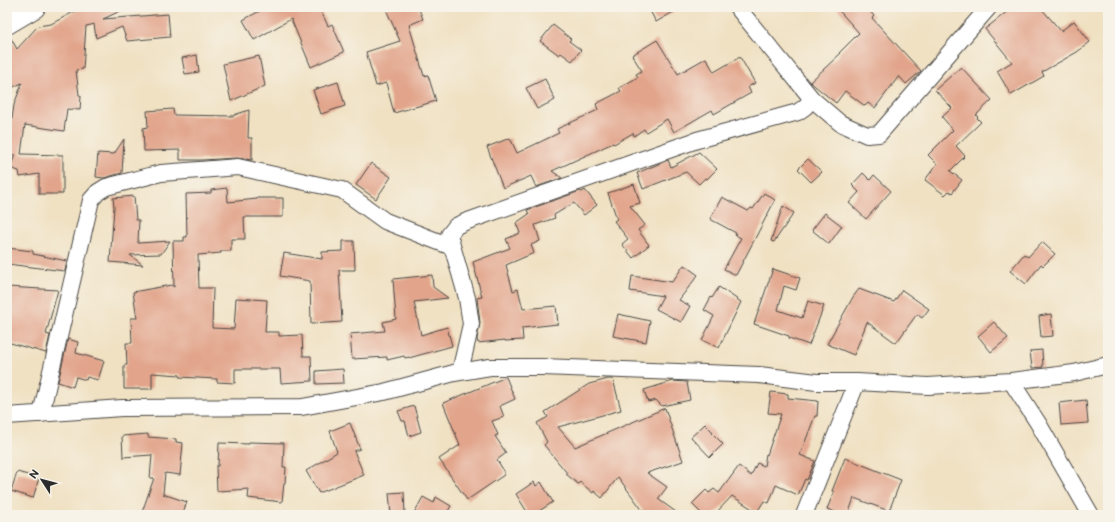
<svg xmlns="http://www.w3.org/2000/svg" width="1115" height="522" font-family="'Balsamiq Sans',sans-serif">
<style>
.building{fill:#e2a48b}
.lines{fill:none;stroke-linecap:round;stroke-linejoin:round}
.minor-casing{stroke:#494642;stroke-width:18}
.primary-casing{stroke:#494642;stroke-width:24}
.minor{stroke:#fff;stroke-width:16}
.primary{stroke:#fff;stroke-width:22}
</style>
<rect width="100%" height="100%" fill="#f7f3e8"/>
<filter id="ink" filterUnits="userSpaceOnUse"><feTurbulence type="fractalNoise" baseFrequency=".025" numOctaves="2"/><feDisplacementMap in="SourceGraphic" scale="8" xChannelSelector="R" yChannelSelector="G"/><feConvolveMatrix kernelMatrix="1 2 1 2 8 2 1 2 1" color-interpolation-filters="sRGB"/></filter>
<filter id="wash" filterUnits="userSpaceOnUse"><feTurbulence type="fractalNoise" baseFrequency=".012" numOctaves="4" result="noise"/><feDisplacementMap in="SourceGraphic" scale="16" xChannelSelector="R" yChannelSelector="G"/><feGaussianBlur stdDeviation="0.9" result="paint"/><feColorMatrix in="noise" values="0 0 0 0 0 0 0 0 0 0 0 0 0 0 0 0 0 1.4 0 .05"/><feComposite in="paint" operator="in"/></filter>
<g filter="url(#wash)">
<rect width="100%" height="100%" fill="#f0e1c3"/>
<g id="blocks">
<path class="building" d="M83 7H129L103 19 168 14 170 37 127 41 122 27 96 38 94 24 91 25 86 26 83 69 76 70 79 95 81 96 80 110 67 109 64 131 25 125 21 154 63 155V194H39V174L20 177 19 171 10 168 15 155 7 154 14 105 22 83 7 90V35H9L17 49 38 26 51 24Z
M267 7H319L328 26 332 24 344 52 311 67 291 19 254 40 243 20Z
M385 7H418L423 19 409 25 424 76 428 75 436 101 394 113 386 83 376 86 366 52 400 41Z
M648 7H682L656 22Z
M836 7H866L874 16 872 18 921 71 906 84 899 76 875 108 868 103 865 106 845 91 836 103 810 82 840 54 839 53 859 33Z
M1013 7H1040L1061 31 1074 21 1090 42 1077 52 1042 72 1044 76 1011 95 997 71 1012 62 985 29Z
M553 25 571 39 569 41 581 50 572 61 561 53 559 55 540 41Z
M657 40 678 74 706 58 714 72 740 57 755 83 748 87 751 93 714 114 712 110 674 132 667 119 646 132 644 129 634 136 633 133 614 144 613 143 552 171 562 178 536 187 531 176 503 188 487 147 510 138 517 153 559 133 557 129 598 110 596 104 621 91 619 88 638 77 636 74 642 71 632 55Z
M197 55 199 72 185 74 182 58Z
M259 56 265 86 231 101 223 64Z
M961 67 992 100 976 115 978 117 977 118 981 122 956 146 965 156 950 171 962 180 952 193 949 191 945 195 925 180 937 164 928 155 953 130 942 117 952 108 935 90Z
M545 79 555 100 537 109 526 88Z
M338 82 345 106 321 114 313 90Z
M173 109 174 115 234 116V115L249 110 248 138H252V160L237 158 202 160H180V150L144 151 143 128 148 127 147 111Z
M124 139 122 173 104 178 96 177 98 153 114 154Z
M699 152 717 169 707 179 705 178 699 184 686 172 643 189 637 173 668 160 671 167Z
M808 159 822 172 811 182 798 169Z
M371 163 391 177 376 199 356 185Z
M863 173 870 180 874 175 891 191 866 219 849 203 859 192 852 185Z
M634 184 640 203 630 206 645 225 638 230 649 245 633 258 622 244 628 239 614 221 617 219 608 193Z
M227 188 228 202 257 199V198H283V217H244L245 239H231V251H221V253L198 255 199 288H213L212 328 234 329 236 298 267 300 265 332H279V336L302 335 303 356H311L312 381 281 383 280 369H235V383L217 382V379L179 377 180 375 152 373V389H124V365H127L126 343H132L131 318H137L133 292 171 285 174 287 173 241H184V237H187L186 194 211 193V190Z
M585 190 597 205 584 215 574 203 554 215 555 218 535 225 540 241 531 245 534 253 506 265 513 291 518 289 523 309 556 306 558 324 522 328 523 340 505 341V340L478 343 477 339 480 323 477 298 482 297 473 262 510 248 506 239 520 233 516 223 529 214 527 210 580 191 582 192Z
M764 193 775 200 736 275 724 269 741 238 735 235 736 233 710 219 722 197 748 211 751 208 753 209Z
M134 196 136 220H139L138 243 170 241 161 254 130 255 143 265 110 262 114 207 113 198Z
M783 206 794 213 774 242 771 241Z
M825 213 842 226 829 244 812 230Z
M343 241H354L355 270H339L342 322 311 324 310 281 280 276 284 253 322 259V252L343 251Z
M1042 242 1055 254 1043 266 1041 264 1026 284 1010 271 1024 254 1028 257Z
M7 248 33 251V254L67 261 65 271 7 264Z
M684 265 698 275 679 300 690 306 681 322 656 309 663 296 630 291 632 276 672 282Z
M773 269 800 278 796 290 784 286 778 310 802 318 808 301 824 306 809 345 789 338V336L754 324Z
M432 275 433 287 448 298 414 302 421 335 447 327 452 346 409 358V357L405 358 404 356 387 360V357L352 359 350 334 385 331 383 322 396 319 393 279Z
M7 287 58 290 46 334 50 335 46 353 7 342Z
M719 287 741 302 719 348 702 340 714 316 704 310 711 297 712 298Z
M859 289 894 302 902 290 929 309 922 318 917 314 896 343 867 322 854 355 827 344 853 297Z
M618 314 650 321 646 342 613 336Z
M1051 314 1053 336 1041 337 1039 316Z
M994 322 1008 338 991 352 978 336Z
M68 339 78 342 76 353 104 361 98 380 87 377 86 380 76 377 73 387 58 382Z
M1042 350 1043 367 1032 368 1030 351Z
M343 369 344 383 316 384V371Z
M506 377 515 399 500 406 504 417 492 421 498 435 495 436 506 453 497 460 504 471V475L467 500 439 459 460 445 443 403Z
M608 379H613L621 410 558 427 575 447 665 408 683 461 647 473 667 487 658 499 680 515H646L618 477 602 498 594 491 593 493 580 482 578 484 566 474 567 473 544 445 547 442 537 423 548 417 545 412 589 384Z
M673 381 687 382 690 400 662 406 656 400 648 402 644 390Z
M771 392 788 394V398L818 401 817 416H815L800 455 815 461 807 480 805 479 798 495 776 485 769 503 764 501 757 512 732 496 714 515H703L692 504 706 490 709 493 714 489 719 493 739 466 751 476 757 463 764 466 766 454 767 455 781 414 768 413Z
M1086 400 1088 423 1061 425 1059 403Z
M414 406 421 432 409 436 405 421H402L398 411Z
M350 423 360 449 354 451 364 475 319 493 306 471 337 452 330 431Z
M705 424 713 432 712 433 723 444 710 457 691 437Z
M148 434V437L176 439V442L183 443 180 475 165 473 163 494 187 502 182 515H141L154 478H150L152 455 123 457 122 436Z
M249 442 284 443 283 467H286L285 483H284L282 502 248 498 249 489 217 491 216 466H218L219 443 249 444Z
M845 458 901 480 889 511 854 498 848 515H843L827 509 834 492 832 491Z
M17 472 39 478 33 498 11 491Z
M534 482 536 486 541 482 553 502 533 515H529L516 494Z
M404 492 405 515H391L389 493Z
M423 497 434 503 436 497 451 506 448 511 455 515H413Z"/>
</g>
</g>
<g filter="url(#ink)">
<use href="#blocks" fill-opacity="0" stroke="#494642" stroke-width="1"/>
<g class="lines">
<g class="minor-casing">
<path id="minor" d="M737 7 812 99 840 123 867 135 879 134 989 7
M460 372 471 324 467 298 449 235 456 226 465 222 697 140 798 112 805 107 812 99
M1011 381 1038 423 1091 515
M41 414 91 200 98 192 106 187 161 173 238 167 342 190 385 221 452 247
M7 416 122 408 302 407 384 392 454 373 490 367H542L759 375 817 382H857L928 386 1011 381 1074 373 1108 365
M804 515 857 382"/>
</g>
<g class="primary-casing">
<path id="primary" d="M7 23 34 7"/>
</g>
<use href="#minor" class="minor"/>
<use href="#primary" class="primary"/>
</g>
</g>
<rect width="1115" height="522" fill="none" stroke="#f7f3e8" stroke-width="24"/>
<g transform="translate(42 480) rotate(306)" stroke="#f7f3e8" stroke-width="3" paint-order="stroke">
<path d="M0-3L7 15L0 10L-7 15Z" fill="#2b2b2b"/>
<text y="-6" font-size="11" font-weight="bold" text-anchor="middle" fill="#2b2b2b">N</text>
</g>
</svg>
